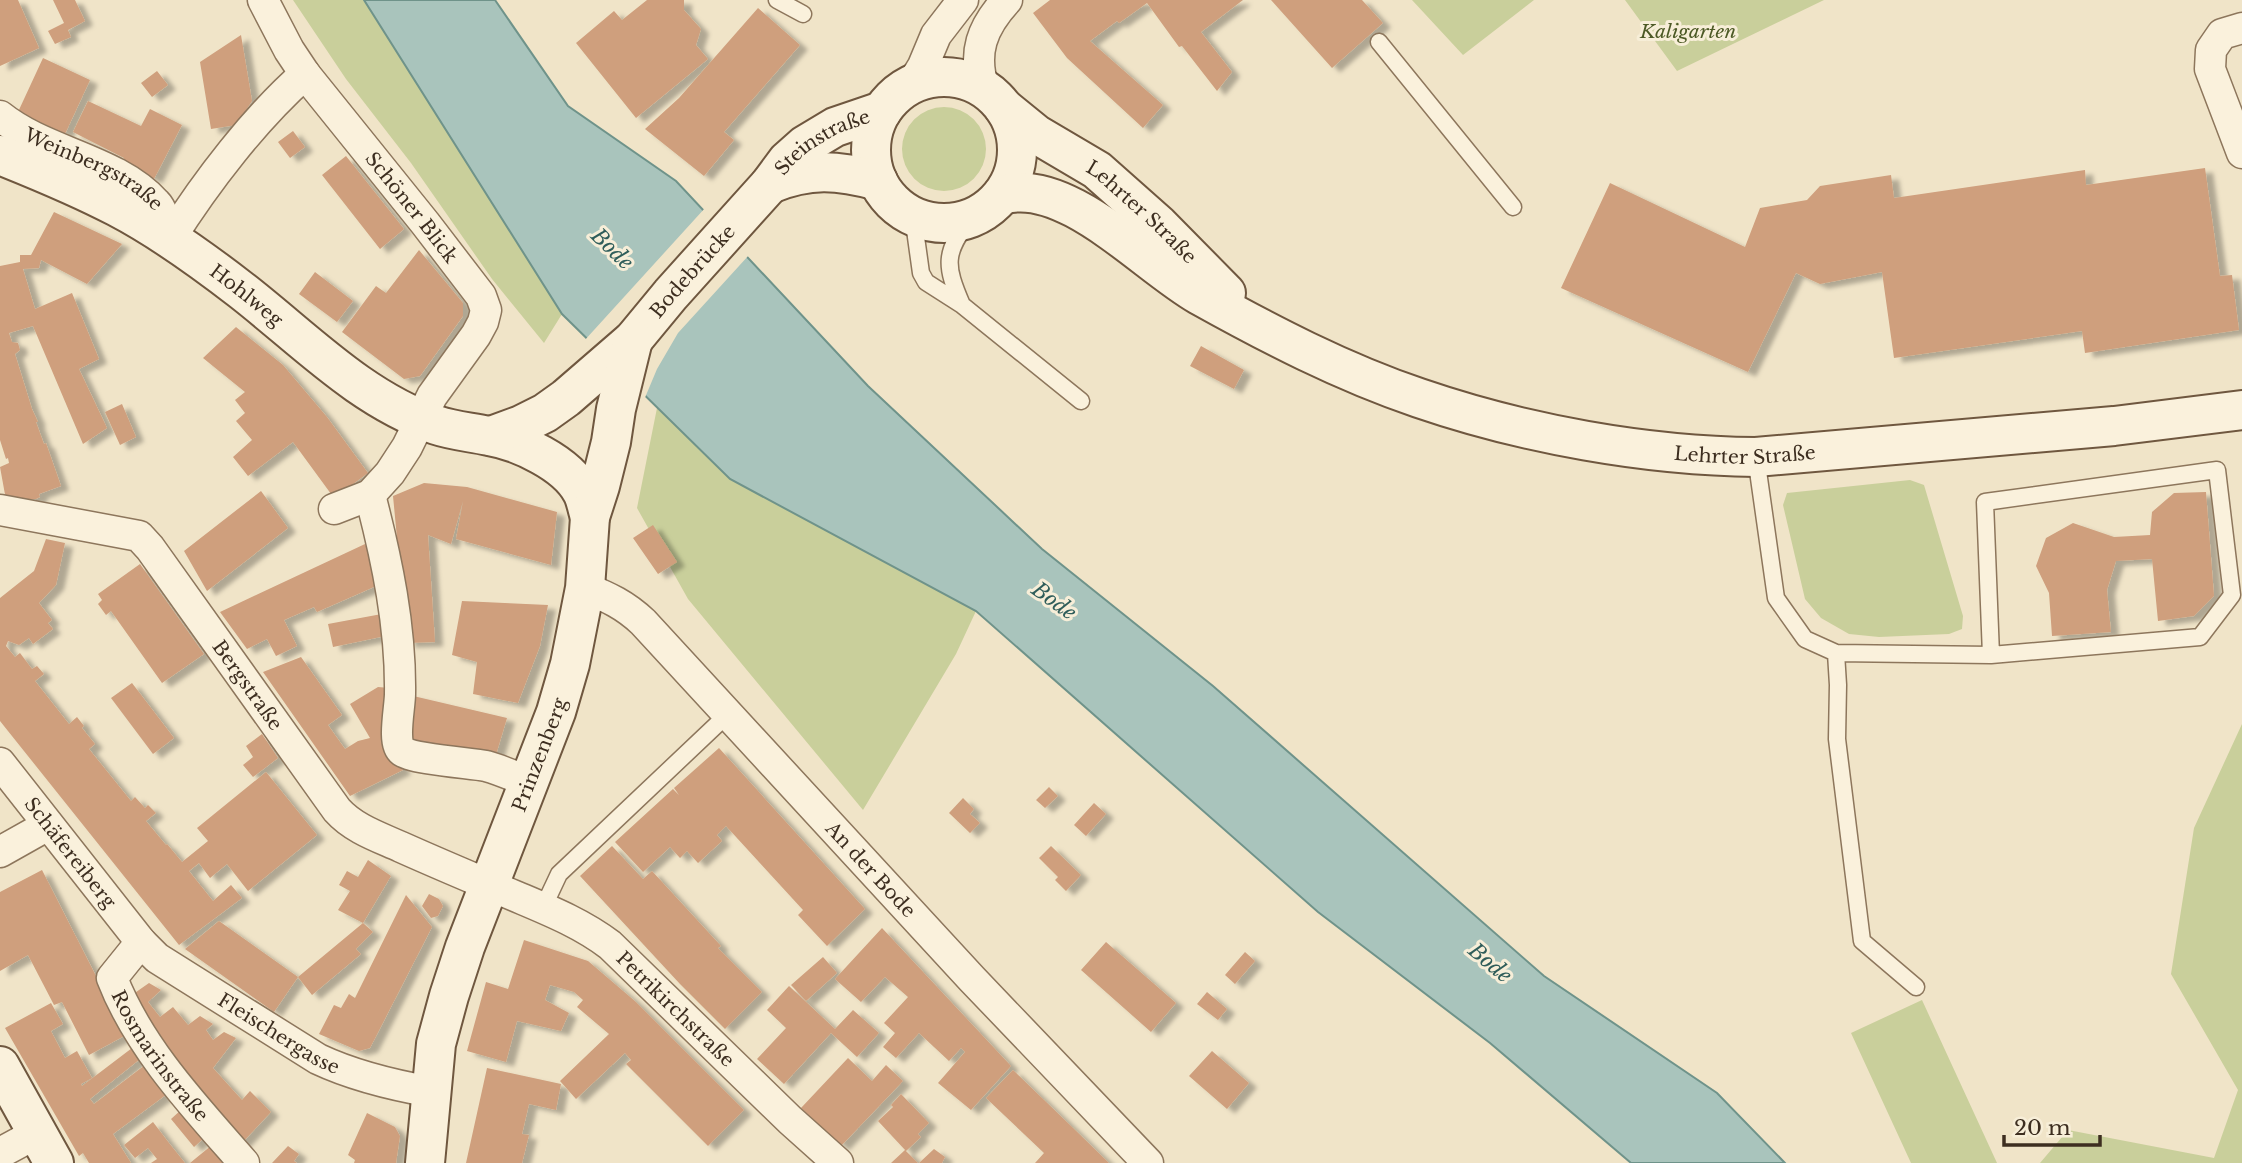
<svg xmlns="http://www.w3.org/2000/svg" width="2242" height="1163" font-family="'Libre Baskerville',serif">
<style>
.green{fill:#c9cf9b}
.water{fill:#a9c4bc;stroke:#6f938a;stroke-width:2}
.pier{fill:#f0e4c8}
.building{fill:#cf9f7d;filter:url(#shadow)}
.lines{fill:none;stroke-linecap:round;stroke-linejoin:round}
.service-casing{stroke:#8d765c;stroke-width:19}
.minor-casing{stroke:#8d765c;stroke-width:33}
.secondary-casing{stroke:#6f573f;stroke-width:42}
.service{stroke:#faf1dc;stroke-width:16}
.minor{stroke:#faf1dc;stroke-width:30}
.secondary{stroke:#faf1dc;stroke-width:38}
.labels{text-anchor:middle;dominant-baseline:central;stroke-width:6;stroke-linejoin:round;paint-order:stroke}
.park-label{font-size:19px;font-style:italic;fill:#4d5a26;stroke:#f7eed8}
.street-label{font-size:19px;fill:#3d2e20;stroke:#f7eed8}
.water-label{font-size:21px;font-style:italic;fill:#2f5d5a;stroke:#f7eed8}
</style>
<defs>
<filter id="shadow"><feDropShadow dx="8" dy="4.5" stdDeviation="2" flood-color="#0004"/></filter>
</defs>
<rect width="100%" height="100%" fill="#f0e4c8"/>
<path class="green" d="M293 0H364L562 314 544 343 492 279 411 163 346 79Z
M1412 0H1534L1463 55Z
M1625 0H1824L1677 71Z
M902 149a42 42 0 1 1 84 0a42 42 0 1 1-84 0Z
M657 408 730 479 976 611 956 654 863 810 688 599 637 508Z
M1910 480 1924 485 1963 616 1962 629 1949 634 1879 637 1849 634 1821 618 1805 599 1783 505 1787 493Z
M2242 724V1163H2040L2068 1130 2214 1158 2238 1090 2171 974 2194 828Z
M1922 1000 1997 1163H1911L1851 1033Z"/>
<path class="water" d="M364 0H495L568 106 676 181 868 386 1042 549 1213 686 1544 976 1717 1093 1785 1163H1631L1490 1043 1318 912 976 611 730 479 562 314Z"/>
<path class="pier" d="M705 208 749 255 678 333 657 369 644 400 584 341Z"/>
<path class="building" d="M0 0H18L39 48 0 66Z
M53 0H75L85 21 68 30 71 37 55 44 48 31 64 23Z
M647 0H684V10L701 29 696 45 708 59 636 118 576 43 614 11 622 20Z
M1050 0H1243L1201 32 1232 72 1217 91 1182 46 1179 47 1147 3 1119 23 1117 21 1090 41 1163 105 1143 128 1067 58 1033 13Z
M1271 0H1362L1383 23 1332 68Z
M758 8 800 45 724 132 734 140 704 176 645 129 679 98Z
M241 35 252 101 236 125 211 129 200 62Z
M43 58 90 80 65 134 18 112Z
M157 71 168 85 152 97 141 83Z
M88 101 141 126 150 109 182 125 154 179 122 162 124 158 73 132Z
M293 131 305 147 290 158 278 142Z
M346 156 404 229 380 249 322 175Z
M2205 168 2220 276 2232 275 2239 330 2085 353 2082 331 1894 358 1882 272 1820 284 1796 273 1748 372 1561 288 1610 183 1745 247 1760 208 1807 200 1820 186 1891 175 1894 198 2085 170 2086 185Z
M54 212 122 244 87 284 41 260 39 268 23 269 35 309 72 293 99 359 79 369 107 428 83 444 33 326 9 333 12 342 18 343 20 350 15 354 32 409 38 422H36L44 444 46 443 61 486 39 494 40 497 36 499 6 500 0 467 9 463 8 458 6 459 0 440V266L20 262V255H31Z
M419 250 463 303V316L420 376 404 379 342 332 376 286 386 293Z
M315 272 353 301 337 322 299 294Z
M236 327 283 365 327 417 368 473 334 498 293 442 248 476 233 457 252 440 236 421 245 413 235 400 245 392 203 358Z
M1201 346 1244 370 1234 389 1190 366Z
M122 404 136 437 120 445 105 412Z
M424 483 467 487 557 512 551 565 456 539 463 501 451 544 428 535 435 642 407 643 393 496Z
M261 491 288 528 207 591 184 551Z
M2206 492 2214 596 2194 616 2158 621 2152 559 2116 561 2107 590 2111 632 2052 636 2049 593 2036 566 2046 538 2073 523 2114 537 2150 535 2152 512 2174 493Z
M653 525 677 562 658 574 633 538Z
M46 539 65 543 56 585 39 603 52 620 48 623 53 629 33 644 29 638 19 645 8 641 6 646 15 657 20 653 32 669 37 666 44 674 35 681 69 724 77 717 84 726 82 728 95 744 89 749 131 801 135 797 145 808 148 805 156 813 146 821 166 845 167 844 182 862 208 841 197 828 266 772 317 835 248 891 227 864 210 878 199 863 189 871 213 901 231 885 242 898 179 945 0 721V598L34 571Z
M365 544 383 583 317 612 314 607 284 620 297 646 276 656 267 639 247 649 220 612Z
M140 564 204 654 162 683 111 611 106 615 98 604 102 600 98 594Z
M462 601 548 605 540 646 518 703 473 694 477 662 452 655Z
M387 613 390 635 333 647 328 624Z
M301 657 342 715 328 725 345 749 358 741 370 738 350 704 378 687 390 688 387 741 403 770 350 796 263 672Z
M132 683 174 738 153 754 111 698Z
M409 695 507 718 495 758 402 739Z
M262 734 278 758 253 777 243 765 253 757 246 746Z
M719 748 865 909 827 946 798 915 803 910 726 826 717 835 722 841 698 863 687 851 680 858 670 847 643 872 615 842 673 789 679 795 674 788Z
M1049 787 1058 796 1045 808 1036 800Z
M963 798 974 809 970 814 980 823 970 833 949 813Z
M1094 803 1106 814 1086 836 1074 825Z
M612 846 643 879 652 871 721 946 718 948 762 992 725 1029 680 984 580 876Z
M1051 846 1081 875 1066 891 1055 880 1058 877 1039 858Z
M368 860 391 876 363 923 373 932 356 949 361 954 312 995 298 977 274 1012 185 949 219 921 298 977 363 923 338 910 350 891 339 885 347 871 358 877Z
M42 870 126 1035 89 1055 62 1002 54 1005 28 955 0 971V892Z
M429 894 439 899 443 906 438 916 431 918 422 906Z
M406 895 432 927 370 1048 359 1051 319 1034 334 1005 341 1008 349 994 355 998Z
M882 928 1011 1066 971 1110 938 1083 965 1052 961 1048 949 1061 919 1033 896 1058 883 1047 895 1033 884 1023 908 997 885 977 861 1002 835 979Z
M524 940 588 961 636 1002 744 1110 708 1146 626 1064 631 1060 625 1053 576 1099 560 1081 609 1034 577 1007 583 1000 574 992 550 985 545 1000 569 1013 561 1031 517 1021 506 1062 467 1051 486 982 508 989Z
M1106 942 1176 1003 1151 1032 1081 970Z
M1245 952 1255 961 1235 984 1225 975Z
M823 957 837 973 806 1001 791 985Z
M149 983 161 990 148 1002 160 1017 173 1007 188 1025 200 1016 213 1024 206 1030 213 1040 224 1032 236 1038 213 1068 242 1100 250 1091 271 1112 240 1145 188 1087 129 997Z
M789 986 835 1029 853 1010 879 1033 857 1057 831 1033 784 1084 757 1059 786 1028 767 1010Z
M1207 992 1227 1009 1218 1020 1197 1004Z
M51 1003 63 1024 51 1031 65 1058 77 1051 92 1078 81 1084 82 1086 136 1045 140 1059 90 1099 94 1104 145 1065 167 1094 113 1134 131 1163H89L83 1153 79 1156 5 1028Z
M1212 1051 1249 1083 1227 1109 1189 1076Z
M848 1058 872 1081 886 1065 903 1081 841 1146 801 1108Z
M487 1068 561 1084 556 1110 529 1104 522 1134 529 1135 522 1163H466Z
M1013 1070 1069 1124 1109 1163H1035L1044 1153 986 1098Z
M901 1094 929 1123 918 1134 921 1137 906 1151 878 1121 893 1107 891 1105Z
M181 1110 204 1138 194 1147 171 1119Z
M367 1113 395 1127 400 1136 396 1163H354L355 1160 348 1155Z
M153 1122 169 1143 185 1163H151L157 1159 148 1148 135 1158 124 1145Z
M212 1145 226 1163H190Z
M288 1146 299 1154 294 1161 297 1163H272Z
M934 1149 945 1157 942 1163H919Z
M905 1150 918 1163H891Z"/>
<g class="lines">
<g class="service-casing">
<path id="service" d="M777 0 803 14
M1379 42 1513 207
M906 212 915 230 921 273 926 282 962 305 1081 401
M962 305C945 265 943 253 972 217
M1756 457 1776 598 1805 639 1836 653 1991 655 1985 502 2217 470 2232 595 2200 637 1991 655
M1836 653 1838 685 1837 739 1862 941 1916 987
M543 908 559 874 728 714"/>
</g>
<g class="minor-casing">
<g id="minor">
<path id="s1" d="M263 0 289 50 305 74 425 223 481 296 486 310 483 322 476 335 432 396 407 447 390 473 370 495 334 509"/>
<path d="M2242 28 2222 34 2211 50 2210 69 2242 153"/>
<path d="M912 84 923 66 936 35 963 0"/>
<path d="M984 89C972 53 982 27 1007 0"/>
<path id="s2" d="M0 116C46 153 116 159 156 203 164 211 166 228 170 239"/>
<path d="M170 239C206 182 255 118 305 74"/>
<path d="M370 495C387 560 401 627 400 694 400 707 392 744 402 751 412 759 469 763 486 766 501 770 516 777 531 783"/>
<path id="s3" d="M0 510 139 536 150 548 337 810C354 829 379 837 401 847 439 864 477 880 515 896 548 910 581 923 610 945L790 1120 838 1163"/>
<path id="s4" d="M585 588C608 597 625 605 643 622L972 979 1148 1163"/>
<path id="s5" d="M0 763 141 942 157 958 318 1059C354 1076 392 1085 432 1092"/>
<path d="M0 852 48 825"/>
<path id="s6" d="M141 942 112 978C139 1048 195 1107 244 1163"/>
<path d="M0 1153 37 1133"/>
</g>
</g>
<g class="secondary-casing">
<g id="secondary">
<circle cx="944" cy="150" r="73"/>
<path id="s7" d="M1004 108 1036 134 1097 170 1159 225 1226 293"/>
<path id="s8" d="M0 155C40 171 79 187 117 207 161 230 201 259 241 290 303 338 360 399 436 425 454 431 471 432 489 436 519 441 567 463 582 492 586 499 587 509 590 517"/>
<path d="M770 184C810 168 837 170 878 181"/>
<path id="s9" d="M1002 195C1066 176 1145 264 1199 295 1269 334 1342 372 1419 398 1524 434 1646 456 1756 457L2114 426 2242 410"/>
<path id="s10" d="M491 436 521 425 545 413 566 398 633 340 671 294 770 184 787 161 805 145 835 127 882 111"/>
<path d="M0 1066 54 1163"/>
<path id="s11" d="M425 1163 436 1044 449 996 465 947 556 712 570 664 585 588 590 517 600 486 611 442 616 409 633 340"/>
</g>
</g>
<use href="#service" class="service"/>
<use href="#minor" class="minor"/>
<use href="#secondary" class="secondary"/>
</g>
<g class="labels">
<g class="park-label">
<text x="1688" y="31">Kaligarten</text>
</g>
<g class="street-label">
<text stroke="none"><textPath href="#s10" startOffset="450">Steinstraße</textPath></text>
<text stroke="none"><textPath href="#s2" startOffset="108">Weinbergstraße</textPath></text>
<text stroke="none"><textPath href="#s1" startOffset="256">Schöner Blick</textPath></text>
<text stroke="none"><textPath href="#s7" startOffset="173">Lehrter Straße</textPath></text>
<text stroke="none"><textPath href="#s10" startOffset="264">Bodebrücke</textPath></text>
<text stroke="none"><textPath href="#s8" startOffset="285">Hohlweg</textPath></text>
<text stroke="none"><textPath href="#s9" startOffset="803">Lehrter Straße</textPath></text>
<text stroke="none"><textPath href="#s3" startOffset="326">Bergstraße</textPath></text>
<text stroke="none"><textPath href="#s11" startOffset="427">Prinzenberg</textPath></text>
<text stroke="none"><textPath href="#s5" startOffset="114">Schäfereiberg</textPath></text>
<text stroke="none"><textPath href="#s4" startOffset="404">An der Bode</textPath></text>
<text stroke="none"><textPath href="#s3" startOffset="877">Petrikirchstraße</textPath></text>
<text stroke="none"><textPath href="#s5" startOffset="394">Fleischergasse</textPath></text>
<text stroke="none"><textPath href="#s6" startOffset="138">Rosmarinstraße</textPath></text>
</g>
<g class="water-label">
<text transform="translate(612 249) rotate(44)">Bode</text>
<text transform="translate(1054 601) rotate(36)">Bode</text>
<text transform="translate(1490 963) rotate(40)">Bode</text>
</g>
</g>
<path d="M2004 1135v10h96v-10" fill="none" stroke="#3d2e20" stroke-width="3.5"/>
<text x="2014" y="1135" font-size="21" fill="#3d2e20" stroke="#f7eed8" stroke-width="5" paint-order="stroke">20 m</text>
</svg>
